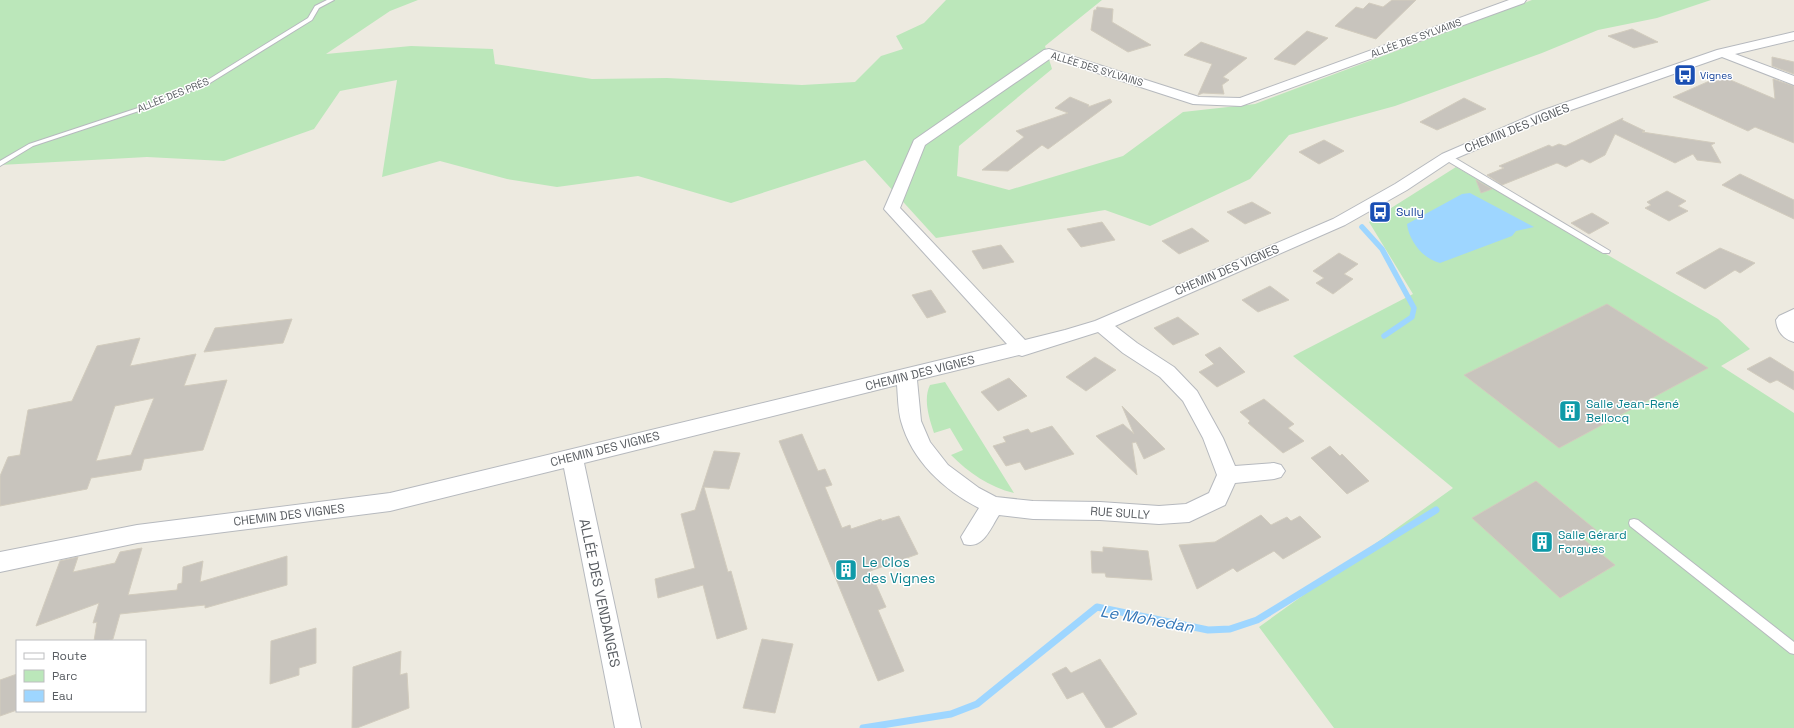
<svg xmlns="http://www.w3.org/2000/svg" width="1794" height="728" font-family="'Space Grotesk',sans-serif">
<style>
.green{fill:#bbe7ba}
.water{fill:#9ed6ff}
.lines{fill:none;stroke-linecap:round;stroke-linejoin:round}
.stream-far1{stroke:#9ed6ff;stroke-width:5.5}
.stream{stroke:#9ed6ff;stroke-width:7}
.building{fill:#c8c4bd;stroke:#d2ccbe;fill-rule:evenodd}
.service-casing{stroke:#b6b9be;stroke-width:2}
.minor-casing{stroke:#b6b9be;stroke-width:2}
.service{fill:#fff;fill-rule:evenodd}
.minor{fill:#fff;fill-rule:evenodd}
.labels{text-anchor:middle;dominant-baseline:central;stroke-width:3;stroke-linejoin:round;paint-order:stroke}
.far-street-label{font-size:10px;fill:#595d62;stroke:#fff}
.far-transit-label{font-size:10px;fill:#164399;stroke:#fff;text-anchor:start}
.street-label{font-size:12px;fill:#595d62;stroke:#fff}
.transit-label{font-size:12px;fill:#164399;stroke:#fff;text-anchor:start}
.culture-label{font-size:12px;fill:#0d838f;stroke:#fff;text-anchor:start}
.near-culture-label{font-size:14px;fill:#0d838f;stroke:#fff;text-anchor:start}
.near-street-label{font-size:14px;fill:#595d62;stroke:#fff}
.near-water-label{font-size:16px;font-style:italic;fill:#3477b8;stroke:#fff}
</style>
<rect width="100%" height="100%" fill="#edeae0"/>
<path class="green" d="M0 0H418L390 11 326 54 411 46 493 49 495 64 592 79 667 78 802 85 855 82 881 56 903 49 896 36 924 23 946 0H1102L1045 46 1052 69 959 146 957 176 1009 190 1123 156 1183 112 1255 104 1532 0H1711L1657 18 1598 30 1542 53 1395 106 1289 135 1250 179 1150 226 1105 210 936 238 865 160 731 203 638 176 557 187 507 179 440 161 382 177 397 80 340 91 314 129 224 161 147 157 0 165Z
M1456 167 1718 319 1750 349 1721 366 1794 413V728H1334L1259 627 1453 488 1293 356 1413 294 1369 222Z
M945 382 1014 493C989 487 969 473 951 455L963 450 950 428 934 433C929 418 923 399 930 385Z"/>
<path class="water" d="M1470 193 1534 227 1516 231 1512 236 1440 263C1423 259 1409 241 1407 224L1462 194Z"/>
<g class="lines">
<path class="stream-far1" d="M1362 227 1382 249 1414 308 1412 317 1384 336"/>
<path class="stream" d="M863 728 951 714 977 704 1097 607 1208 630 1230 629 1257 620 1436 510"/>
</g>
<path class="building" d="M1392 0H1416L1376 39 1335 26 1356 7 1363 9 1369 3 1383 7Z
M1097 7 1113 9 1112 22 1151 45 1128 52 1091 30 1094 10H1096Z
M1632 29 1658 42 1634 48 1608 36Z
M1307 31 1328 38 1295 65 1274 59Z
M1201 42 1247 58 1223 77 1229 80 1222 85 1224 94 1203 93 1198 95 1212 64 1184 55Z
M1772 57 1794 62V74L1772 66Z
M1721 76 1775 99 1773 79 1794 86V143L1755 127 1748 131 1673 97Z
M1070 97 1089 105 1088 107 1110 99 1112 102 1048 149 1042 145 1008 171 982 170 1024 137 1016 131 1068 113 1055 108Z
M1464 98 1486 109 1437 130 1420 122Z
M1623 118 1622 120 1645 131 1642 132 1715 143 1711 145 1721 163 1697 160 1693 154 1675 163 1615 134 1605 155 1590 163 1582 159 1566 167 1557 163 1502 185 1487 175 1504 168 1499 166 1549 145 1552 147 1559 144 1565 146Z
M1324 140 1344 151 1319 164 1299 152Z
M1740 174 1794 200V219L1722 185Z
M1476 180 1492 189 1481 193Z
M1667 191 1686 201 1678 206 1688 211 1669 221 1645 208 1651 205 1647 202Z
M1252 202 1271 213 1245 224 1227 212Z
M1592 213 1609 223 1589 234 1571 223Z
M1102 222 1115 240 1081 247 1067 229Z
M1192 228 1209 241 1179 254 1162 241Z
M1001 245 1014 262 983 269 972 251Z
M1720 248 1755 263 1740 273 1735 270 1705 289 1676 273Z
M1339 253 1358 264 1344 274 1353 279 1333 294 1316 283 1324 278 1313 271Z
M1270 286 1289 300 1258 312 1242 300Z
M931 290 946 312 927 318 912 295Z
M1607 304 1708 368 1559 448 1464 375Z
M1178 317 1199 334 1173 345 1154 328Z
M292 319 283 343 204 352 215 328Z
M140 338 130 366 196 354 184 386 227 380 203 450 144 459 141 470 91 478 87 489 0 506V476L8 457 20 455 28 410 72 401 97 346ZM154 398 131 455 96 461 115 406Z
M1220 347 1245 372 1217 387 1199 372 1214 364 1205 355Z
M1095 357 1116 370 1086 391 1066 377Z
M1770 357 1794 372V390L1777 380 1770 383 1747 369Z
M1009 378 1027 396 998 411 981 392Z
M1264 399 1294 424 1288 428 1304 441 1283 453 1248 423 1250 421 1240 412Z
M1122 406 1165 449 1144 459 1136 442 1132 443 1137 475 1096 436 1123 424 1134 434Z
M1052 426 1074 454 1025 470 1020 462 1006 466 993 446 1006 442 1003 437 1028 429 1031 433Z
M802 434 818 471 825 469 832 485 825 487 842 528 850 525 851 529 881 519 882 521 899 516 918 554 870 571 886 607 878 610 904 671 878 681 779 441Z
M1330 446 1340 456 1342 454 1369 481 1347 494 1311 458Z
M714 451 740 453 729 489 704 487 728 572 731 571 747 629 717 639 703 585 658 598 655 579 695 568 681 514 695 510Z
M1536 481 1596 530 1583 539 1615 565 1560 598 1472 518Z
M1261 515 1271 525 1287 517 1291 521 1300 516 1321 537 1283 559 1274 551 1237 572 1233 568 1197 589 1179 545 1215 542Z
M1103 547 1148 551 1152 580 1106 577 1105 573H1092L1091 551 1103 552Z
M142 548 128 595 177 590 178 584 182 583 183 567 203 561 200 582 287 556V585L205 608V605L120 614 113 639 105 641H94L97 622 93 623 99 603 36 626 60 561 78 557 73 572 115 563 120 552Z
M316 628V663L299 668V675L270 684 271 641Z
M762 639 793 644 775 713 743 708Z
M401 651 400 675 407 673 409 708 357 728H352L353 667Z
M1100 659 1137 714 1111 728H1106L1083 692 1067 699 1052 674 1066 667 1071 673Z
M17 674V710L0 716V680Z"/>
<g class="lines">
<g class="service-casing">
<path id="service" d="M327 0H334L319 8 312 20 210 83 151 107 33 146 0 166V161L29 144 147 105 206 81 308 18 315 6Z
M1444 155H1450L1610 251 1609 253H1603L1444 159Z
M1634 519 1638 520 1794 642V654L1790 653 1630 526 1629 523 1630 520Z"/>
</g>
<g class="minor-casing">
<path id="minor" d="M1509 0H1526L1524 3 1241 106 1193 104 1051 58 925 145 900 208 1025 340 1065 330 1095 321 1333 219 1395 184 1442 154 1541 111 1717 50 1794 32V40L1735 54 1794 76V85L1722 57 1551 117 1452 160 1407 190 1345 225 1115 326 1137 343 1174 367 1197 391 1223 438 1235 466 1274 463 1281 465 1285 471 1281 477 1274 479 1235 483 1225 505 1189 522 1159 524 1100 520 1033 519 999 515C990 529 983 550 964 544L961 537 979 508C944 490 912 461 901 421 898 410 898 396 897 385L584 463 641 728H615L564 468 390 511 137 543 0 572V552L137 525 390 493 1007 344 884 209 914 140 1044 50 1049 49 1199 97 1240 98ZM1098 332 1123 353 1160 377 1183 401 1203 438 1217 475 1209 493 1186 504 1159 506 1100 502 1033 501 996 497 979 488 948 465 930 442 921 421 917 380 1019 355 1022 356Z
M1794 309V342C1783 339 1777 331 1776 320L1779 316Z"/>
</g>
<use href="#service" class="service"/>
<use href="#minor" class="minor"/>
</g>
<defs>
<g id="bus-square" transform="scale(1.15)"><rect x="-9" y="-9" width="18" height="18" rx="4" fill="#1a4fb4" stroke="#fff"/><path d="M-5-6H5V4H4V6H2V4H-2V6H-4V4H-5ZM-3.5-4V0h7V-4ZM-3.5 1.2v1.5H-2V1.2ZM2 1.2v1.5H3.5V1.2Z" fill="#fff"/></g>
<g id="building-square" transform="scale(1.15)"><rect x="-9" y="-9" width="18" height="18" rx="4" fill="#0f9aa8" stroke="#fff"/><path d="M-4-6H4V6H1V3H-1V6H-4ZM-2.5-4.3h1.7v1.8h-1.7ZM.8-4.3h1.7v1.8H.8ZM-2.5-1h1.7V.8h-1.7ZM.8-1h1.7V.8H.8Z" fill="#fff"/></g>
</defs>
<g fill-rule="evenodd">
<use href="#bus-square" x="1685" y="75"/>
<use href="#bus-square" x="1380" y="212"/>
<use href="#building-square" x="1570" y="411"/>
<use href="#building-square" x="1542" y="542"/>
<use href="#building-square" x="846" y="570"/>
</g>
<g class="labels">
<g class="far-street-label">
<text transform="translate(1416 38) rotate(-20)">ALLÉE DES SYLVAINS</text>
<text transform="translate(1097 69) rotate(17)">ALLÉE DES SYLVAINS</text>
<text transform="translate(173 95) rotate(-22)">ALLÉE DES PRÉS</text>
</g>
<g class="far-transit-label">
<text x="1700" y="75">Vignes</text>
</g>
<g class="street-label">
<text transform="translate(1517 128) rotate(-22)">CHEMIN DES VIGNES</text>
<text transform="translate(1227 270) rotate(-23)">CHEMIN DES VIGNES</text>
<text transform="translate(920 373) rotate(-14)">CHEMIN DES VIGNES</text>
<text transform="translate(605 449) rotate(-14)">CHEMIN DES VIGNES</text>
<text transform="translate(1120 513) rotate(4)">RUE SULLY</text>
<text transform="translate(289 515) rotate(-7)">CHEMIN DES VIGNES</text>
</g>
<g class="transit-label">
<text x="1396" y="212">Sully</text>
</g>
<g class="culture-label">
<text x="1586" y="404">Salle Jean-René<tspan x="1586" dy="14">Bellocq</tspan></text>
<text x="1558" y="535">Salle Gérard<tspan x="1558" dy="14">Forgues</tspan></text>
</g>
<g class="near-culture-label">
<text x="862" y="562">Le Clos<tspan x="862" dy="16">des Vignes</tspan></text>
</g>
<g class="near-street-label">
<text transform="translate(600 593) rotate(78)">ALLÉE DES VENDANGES</text>
</g>
<g class="near-water-label">
<text transform="translate(1147 619) rotate(10)">Le Mohedan</text>
</g>
</g>
<rect x="16" y="640" width="130" height="72" fill="#ffffff" stroke="#bdbec0"/>
<rect x="24" y="653" width="20" height="6" fill="#ffffff" stroke="#bdbec0"/>
<text x="52" y="660" font-size="12" fill="#595d62">Route</text>
<rect x="24" y="670" width="20" height="12" fill="#bbe7ba" stroke="#bdbec0"/>
<text x="52" y="680" font-size="12" fill="#595d62">Parc</text>
<rect x="24" y="690" width="20" height="12" fill="#9ed6ff" stroke="#bdbec0"/>
<text x="52" y="700" font-size="12" fill="#595d62">Eau</text>
</svg>
